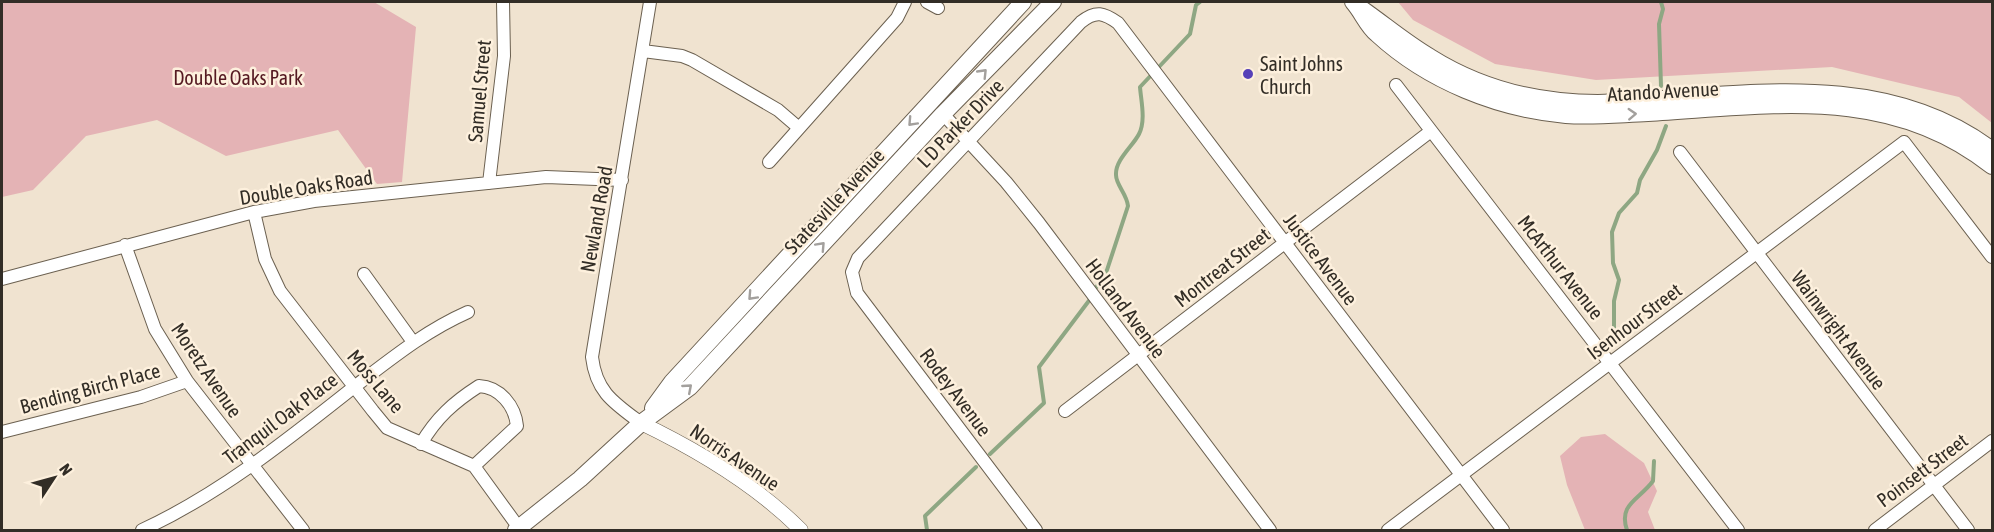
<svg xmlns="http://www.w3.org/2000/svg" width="1994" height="532" font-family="'Asap Condensed',sans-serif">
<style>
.green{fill:#e4b3b5}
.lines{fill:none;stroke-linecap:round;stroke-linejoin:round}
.stream{stroke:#8ea783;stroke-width:4}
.minor-casing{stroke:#6b6050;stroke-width:14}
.tertiary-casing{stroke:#6b6050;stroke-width:15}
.secondary-casing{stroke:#6b6050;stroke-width:18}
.minor{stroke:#fff;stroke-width:12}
.tertiary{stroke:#fff;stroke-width:14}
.secondary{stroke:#fff;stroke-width:16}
.oneway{stroke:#a3a09d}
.poi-dot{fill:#5640b8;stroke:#fdf0dd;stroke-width:2}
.labels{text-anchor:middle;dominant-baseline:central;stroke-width:5;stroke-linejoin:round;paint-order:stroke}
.poi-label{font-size:20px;fill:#322d26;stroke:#fdf0dd;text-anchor:start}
.park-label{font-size:20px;fill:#551921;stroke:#fdf0dd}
.street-label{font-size:20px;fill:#322d26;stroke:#fdf0dd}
</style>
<rect width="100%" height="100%" fill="#f0e3d0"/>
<path class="green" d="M2 2H374L416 27 402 182 377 184 338 130 226 156 157 120 86 136 33 190 2 197Z
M1398 2H1992V123L1959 97 1832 67 1596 80 1495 64 1413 20Z
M1605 434 1644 463 1657 491 1648 512 1655 530H1585L1567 485 1560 456 1581 437Z"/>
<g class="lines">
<path class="stream" d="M1661 86 1659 24 1663 9 1661 2
M1094 291 1107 270 1128 206C1127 194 1116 185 1116 175 1115 160 1133 146 1139 134 1146 120 1141 101 1140 87L1190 34 1196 5 1200 2
M1614 334V301L1619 280 1613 263 1612 232 1619 213 1637 193 1640 180 1657 150 1666 126
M990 454 1044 403 1039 367 1091 298
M927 530 925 516 976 467
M1627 530C1618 504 1639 500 1653 481L1654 461"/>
<g class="minor-casing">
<path id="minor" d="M927 2 938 8
M643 51 682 56 692 60 778 110 799 128
M1396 85 1738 530
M943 114 1006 182 1039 223 1270 530
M1680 152 1968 530
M769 162 897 18 905 2
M489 183 504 56 503 2
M254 212 265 259 280 291 373 411 387 428 474 466 519 528
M125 245 155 329 187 381 303 530
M364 274 413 342
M2 279 254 212 314 201 546 177 622 180
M1065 411 1431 131
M641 423C614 403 596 392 592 357L650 2
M2 432 141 397 187 381
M421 444C436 418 454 402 479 386 500 387 515 406 517 426L474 466
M142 530C220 494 287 440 354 387 391 359 425 331 468 312
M1036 530 857 293 852 272 858 258 1081 22C1096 10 1104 13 1118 23L1503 530
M1388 530 1904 142 1992 257
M1875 530 1992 441"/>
</g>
<g class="tertiary-casing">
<path id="tertiary" d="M641 423C697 450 757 486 801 530"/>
</g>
<g class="secondary-casing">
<path id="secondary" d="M1353 2C1362 12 1367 26 1377 34 1428 81 1498 109 1566 115 1593 117 1621 114 1648 113 1770 106 1889 84 1992 166
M1362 9C1385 25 1406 43 1430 57 1481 89 1539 103 1598 103 1730 98 1878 64 1992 150
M653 408 672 382 1023 2
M516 530 580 479 641 423 690 387 943 114 1053 2"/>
</g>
<use href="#minor" class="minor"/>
<use href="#tertiary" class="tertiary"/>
<use href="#secondary" class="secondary"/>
</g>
<defs><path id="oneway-chevron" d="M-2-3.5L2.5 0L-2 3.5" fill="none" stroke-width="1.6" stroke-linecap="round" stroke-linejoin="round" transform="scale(1.5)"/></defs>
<g class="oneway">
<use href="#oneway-chevron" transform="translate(983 73) rotate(-46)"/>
<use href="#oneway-chevron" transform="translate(1632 114) rotate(-3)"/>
<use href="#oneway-chevron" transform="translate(912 122) rotate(133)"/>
<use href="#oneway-chevron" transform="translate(821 246) rotate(-47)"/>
<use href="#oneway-chevron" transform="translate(752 296) rotate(133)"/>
<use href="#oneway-chevron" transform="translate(688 388) rotate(-41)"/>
</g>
<circle class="poi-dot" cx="1248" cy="74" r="6"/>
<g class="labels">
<g class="poi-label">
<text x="1260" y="63">Saint Johns<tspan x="1260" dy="23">Church</tspan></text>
</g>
<g class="park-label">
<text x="238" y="77">Double Oaks Park</text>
</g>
<g class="street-label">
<text transform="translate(479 91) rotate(-85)">Samuel Street</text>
<text transform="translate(1663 91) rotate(-3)">Atando Avenue</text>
<text transform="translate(960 123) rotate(-46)">L D Parker Drive</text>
<text transform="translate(306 187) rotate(-9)">Double Oaks Road</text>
<text transform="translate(834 201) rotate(-47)">Statesville Avenue</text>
<text transform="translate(596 219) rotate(-80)">Newland Road</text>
<text transform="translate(1321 259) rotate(53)">Justice Avenue</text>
<text transform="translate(1222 267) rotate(-38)">Montreat Street</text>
<text transform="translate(1561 267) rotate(52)">McArthur Avenue</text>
<text transform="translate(1126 308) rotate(53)">Holland Avenue</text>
<text transform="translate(1634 321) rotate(-37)">Isenhour Street</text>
<text transform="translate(1839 330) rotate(53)">Wainwright Avenue</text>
<text transform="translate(207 370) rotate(56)">Moretz Avenue</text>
<text transform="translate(376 381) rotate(50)">Moss Lane</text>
<text transform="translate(90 388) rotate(-15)">Bending Birch Place</text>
<text transform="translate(956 392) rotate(53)">Rodey Avenue</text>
<text transform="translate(280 418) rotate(-37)">Tranquil Oak Place</text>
<text transform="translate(735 457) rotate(34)">Norris Avenue</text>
<text transform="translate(1922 470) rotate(-37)">Poinsett Street</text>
</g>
</g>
<rect width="1994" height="532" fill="none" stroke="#322d26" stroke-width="6"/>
<g transform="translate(54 478) rotate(54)" stroke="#fdf0dd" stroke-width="4.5" paint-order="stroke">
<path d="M0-4.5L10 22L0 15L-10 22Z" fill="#322d26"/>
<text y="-9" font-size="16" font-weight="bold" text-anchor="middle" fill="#322d26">N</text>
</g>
</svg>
